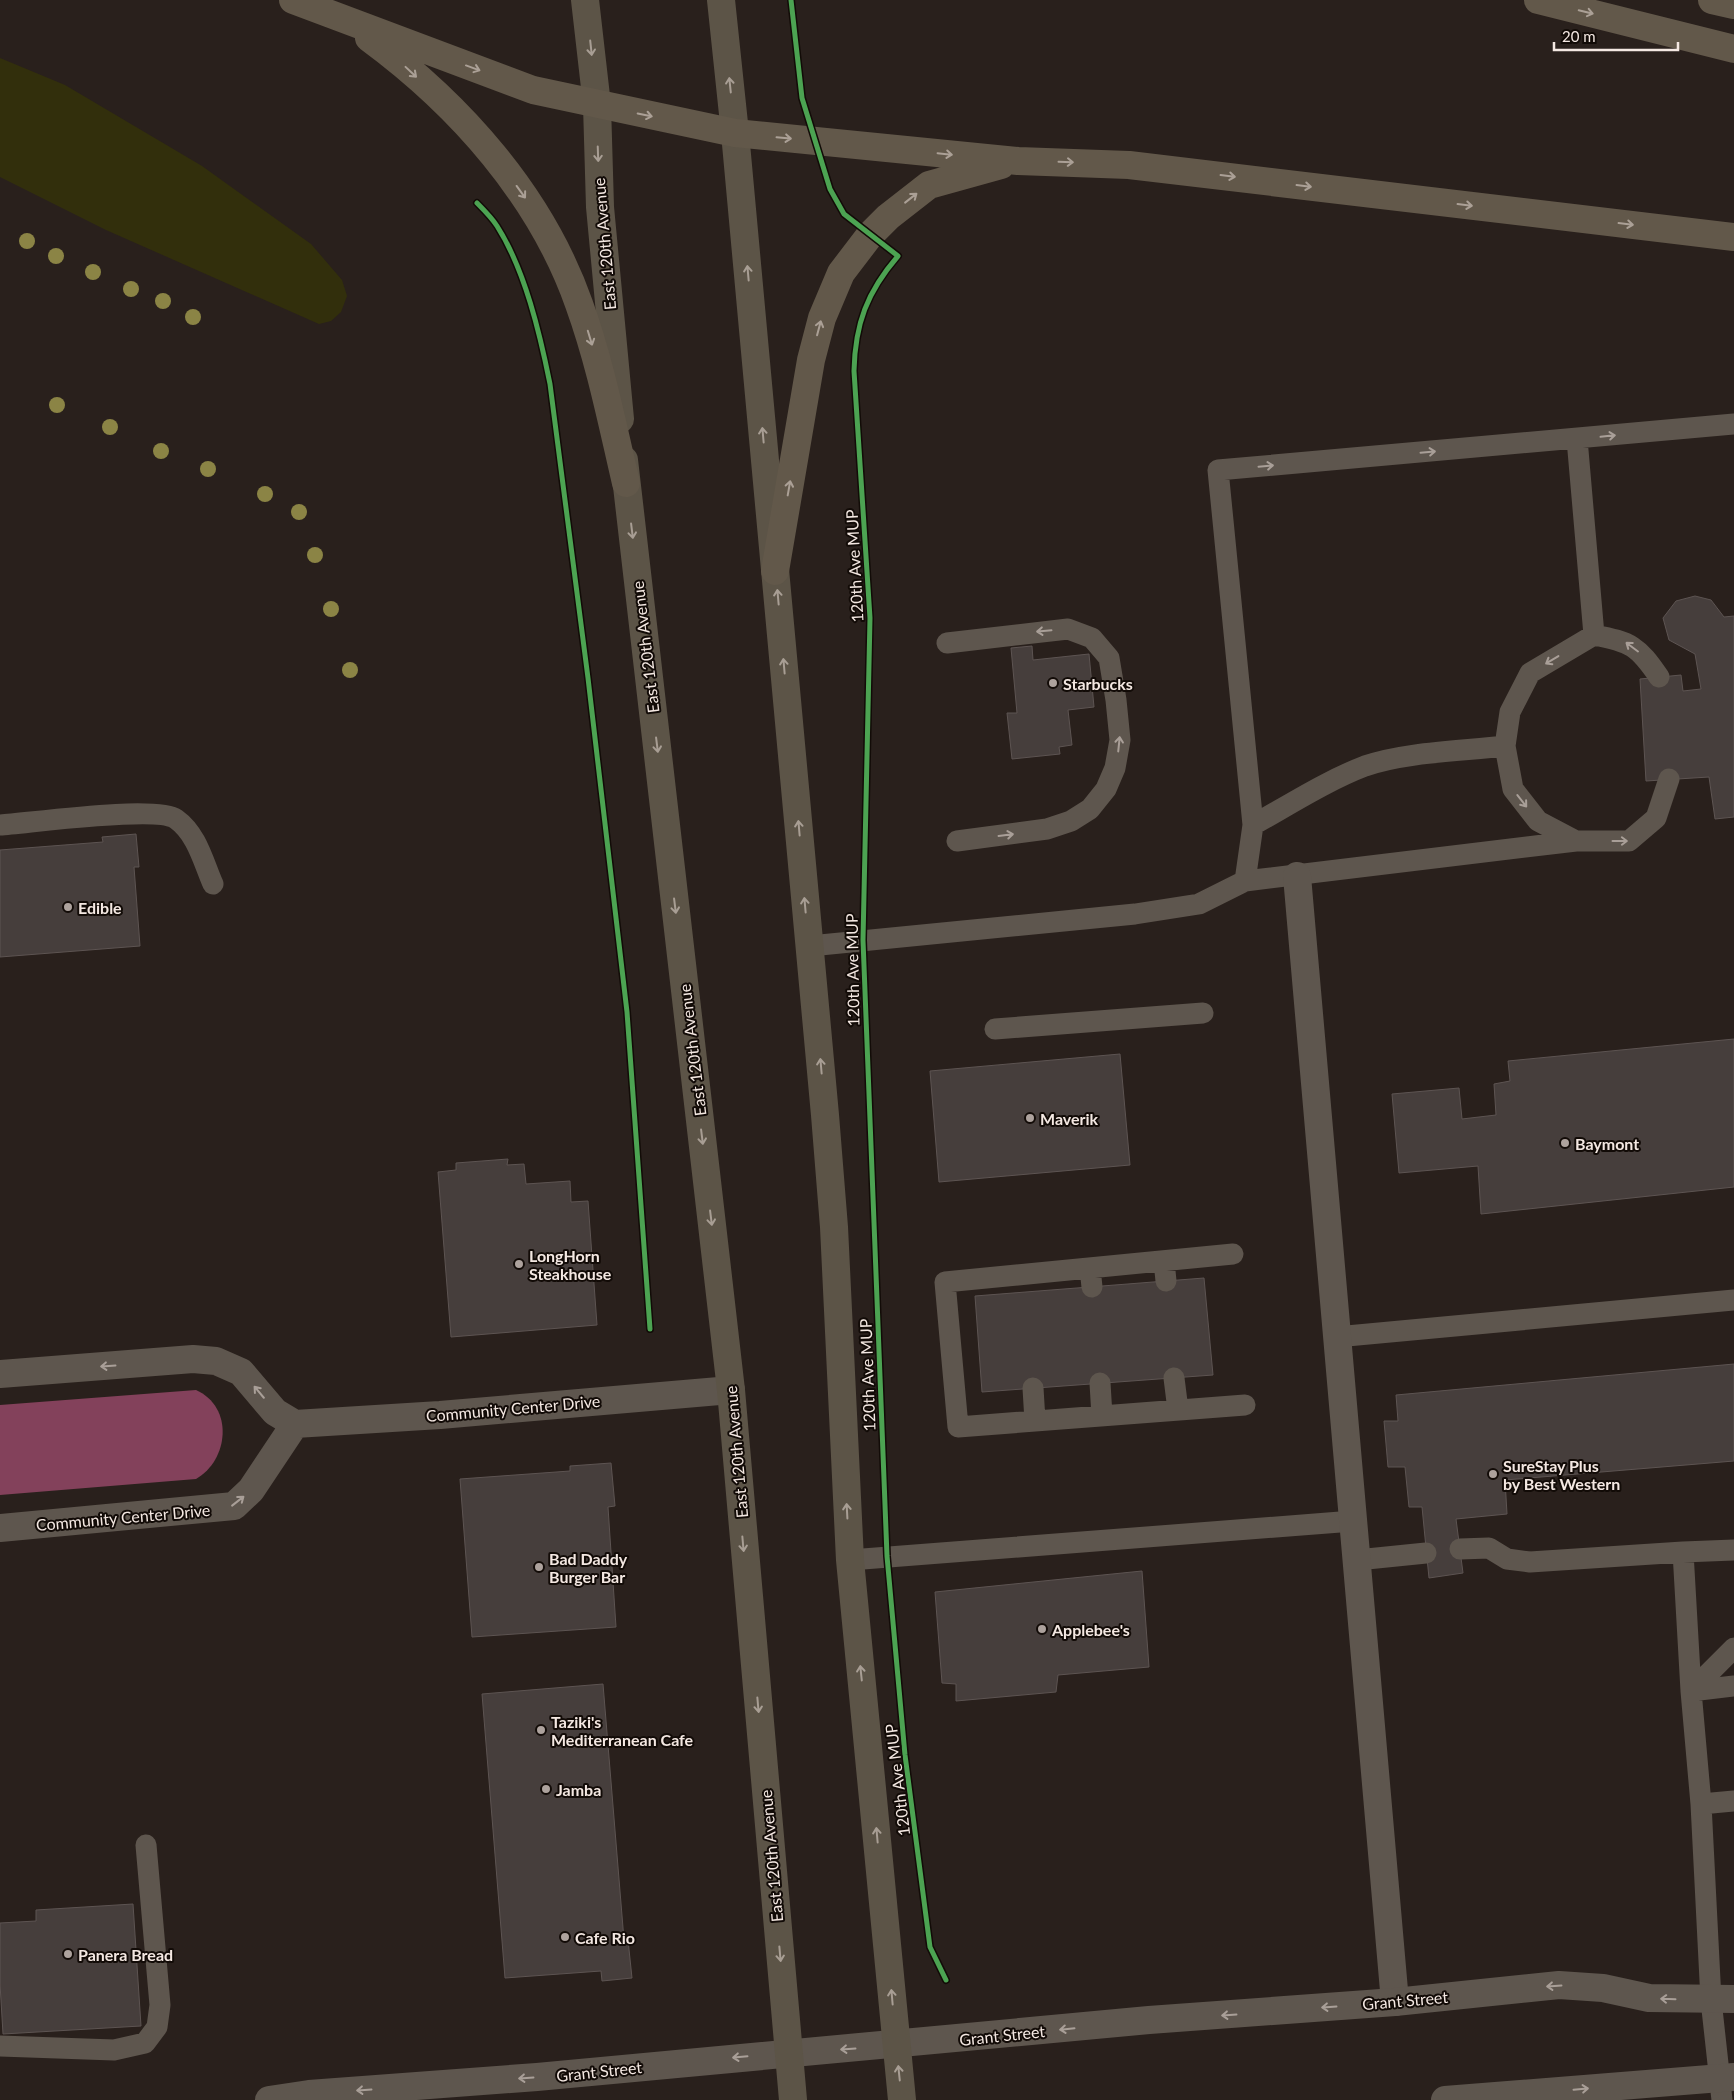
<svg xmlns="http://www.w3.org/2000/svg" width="1734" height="2100" font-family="Lato,sans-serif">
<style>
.green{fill:#322f0c}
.water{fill:#83415b}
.building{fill:#463e3c;stroke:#5d5452}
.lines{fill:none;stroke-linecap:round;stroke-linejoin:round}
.service{stroke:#5e564e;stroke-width:21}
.minor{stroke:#5e564e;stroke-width:28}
.tertiary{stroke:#5e564e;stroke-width:28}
.primary{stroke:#5c5447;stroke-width:28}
.motorway{stroke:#62584a;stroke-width:28}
.cycleway-casing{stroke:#120b07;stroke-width:8}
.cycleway{stroke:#4ca352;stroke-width:5}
.tree{fill:#8b8445}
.oneway{stroke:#aba096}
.oneway2{stroke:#a89e94}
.oneway3{stroke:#a99f98}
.poi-dot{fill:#ada29d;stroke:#120b07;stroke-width:2}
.labels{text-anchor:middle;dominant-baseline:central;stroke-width:4;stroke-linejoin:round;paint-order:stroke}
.street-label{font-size:16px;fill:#f4e8e2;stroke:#120b07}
.poi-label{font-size:16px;font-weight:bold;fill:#f4e8e2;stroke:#120b07;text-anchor:start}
</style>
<rect width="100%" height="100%" fill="#29201c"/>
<path class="green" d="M0 58 65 85 202 166 311 244 342 280 347 296 341 312 331 321 319 324 106 230 0 177Z"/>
<path class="water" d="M196 1390C234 1407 229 1460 196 1479L0 1495V1405Z"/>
<path class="building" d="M1695 596 1711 600 1724 617 1734 616V817L1715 819 1709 777 1646 781 1640 679 1681 675 1683 691 1701 689 1695 654 1669 640 1663 618 1676 601Z
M1032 646 1033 660 1089 654 1094 707 1068 710 1072 745 1059 747 1060 754 1012 759 1007 713H1017L1011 648Z
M136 834 139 867H134L140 946 0 957V850L103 842 102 837Z
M1734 1039V1187L1481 1214 1478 1166 1399 1173 1392 1094 1459 1088 1462 1119 1496 1115 1494 1084 1510 1081 1508 1061Z
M1120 1054 1130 1165 939 1182 930 1071Z
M508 1159 507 1165 524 1164 526 1184 570 1181 571 1202 588 1201 597 1325 451 1337 438 1172 456 1170V1163Z
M1204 1278 1213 1375 982 1392 975 1296Z
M1734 1364V1461L1505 1480 1507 1514 1456 1519 1463 1573 1429 1578 1422 1507H1409L1405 1467H1388L1384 1421H1398L1396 1395Z
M611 1463 615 1506 608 1507 616 1627 472 1637 460 1479 570 1471V1466Z
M1142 1571 1149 1667 1058 1675 1056 1692 956 1701V1684L942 1683 935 1592Z
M603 1684 624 1940H628L632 1978 602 1981 601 1971 505 1978 482 1694Z
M133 1904 141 2026 3 2034 0 1984V1923L36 1921V1910Z"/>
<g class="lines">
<path class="service" d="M1577 439 1594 635
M947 643 1068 629 1092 638 1109 658 1116 700 1120 740 1115 768 1106 789 1090 809 1071 821 1047 829 957 841
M0 825C30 823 156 805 176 819 197 834 203 861 213 884
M1253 825C1289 805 1326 781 1365 766 1405 752 1463 751 1505 746
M1576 841 1538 821 1513 789 1505 746 1510 712 1530 673 1594 635C1631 642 1638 646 1659 677
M1245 881 1253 825 1218 470 1734 424
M810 946 1135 914 1199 904 1245 881 1576 841H1629L1656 818 1669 779
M995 1029 1203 1013
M1233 1254 945 1282 958 1427 1245 1405
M1164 1261 1166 1281
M1090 1268 1092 1287
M1336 1337 1734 1300
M1174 1378 1178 1410
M1100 1383 1102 1416
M1033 1388 1035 1421
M1460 1549 1489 1548 1507 1559 1530 1562 1683 1552
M1734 1550 1683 1552 1691 1691 1734 1686
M850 1560 1353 1521
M1357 1560 1426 1553
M1701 1804 1734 1801
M0 2046 114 2050 145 2043 157 2027 160 2005 146 1845
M1722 2100 1711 2000 1701 1804 1691 1691 1734 1648"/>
<path class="minor" d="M1297 876 1395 2002
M0 1374 193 1359 216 1361 241 1372 275 1412 295 1424 440 1415 731 1390
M0 1528 234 1506 251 1490 295 1424"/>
<path class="tertiary" d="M269 2100 309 2094 537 2077 1149 2020 1395 2002 1559 1985 1603 1988 1649 1998 1734 1999
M1445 2100 1734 2077"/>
<path class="primary" d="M585 0 597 105 600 207 620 419
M721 0 735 133 825 1115 834 1227 850 1560 902 2100
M624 460 731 1390 793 2100"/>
<path class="motorway" d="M293 0 533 90 735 133 1018 161 1129 165 1734 237
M1538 0 1734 49
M1712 0 1734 5
M369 38C460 105 541 196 579 304 600 362 612 423 626 483
M775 571 811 360 822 318 841 273 870 235 888 217 929 185 1001 165"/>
<g class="cycleway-casing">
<path id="cycleway" d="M791 0 802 98 830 189 844 214 898 256C867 292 855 324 854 371L870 618 863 940 887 1556 905 1755 930 1947 946 1980
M477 203C484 210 492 218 497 226 525 270 540 334 550 384L588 678 627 1012 650 1329"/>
</g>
<use href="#cycleway" class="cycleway"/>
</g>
<g class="tree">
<circle cx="27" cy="241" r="8"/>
<circle cx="56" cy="256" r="8"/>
<circle cx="93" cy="272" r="8"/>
<circle cx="131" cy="289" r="8"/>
<circle cx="163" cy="301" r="8"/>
<circle cx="193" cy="317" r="8"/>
<circle cx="57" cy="405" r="8"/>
<circle cx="110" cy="427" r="8"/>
<circle cx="161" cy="451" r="8"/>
<circle cx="208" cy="469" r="8"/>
<circle cx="265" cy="494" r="8"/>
<circle cx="299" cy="512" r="8"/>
<circle cx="315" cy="555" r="8"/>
<circle cx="331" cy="609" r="8"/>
<circle cx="350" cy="670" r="8"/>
</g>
<defs><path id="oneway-shaft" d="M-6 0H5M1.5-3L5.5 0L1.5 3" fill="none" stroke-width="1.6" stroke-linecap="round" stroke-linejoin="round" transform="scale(1.25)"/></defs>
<g class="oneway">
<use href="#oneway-shaft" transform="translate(1586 12) rotate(14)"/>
<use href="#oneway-shaft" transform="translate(473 68) rotate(20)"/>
<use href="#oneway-shaft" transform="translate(411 72) rotate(43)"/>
<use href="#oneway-shaft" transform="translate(645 115) rotate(12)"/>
<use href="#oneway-shaft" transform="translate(784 138) rotate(5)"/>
<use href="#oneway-shaft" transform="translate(945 154) rotate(6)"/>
<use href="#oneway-shaft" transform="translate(1066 162) rotate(2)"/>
<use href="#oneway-shaft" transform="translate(1228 176) rotate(7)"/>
<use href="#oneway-shaft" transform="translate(1304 186) rotate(7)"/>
<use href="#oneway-shaft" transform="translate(521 192) rotate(54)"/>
<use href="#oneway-shaft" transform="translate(911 198) rotate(-38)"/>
<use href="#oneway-shaft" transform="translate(1465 205) rotate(7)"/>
<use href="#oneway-shaft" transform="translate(1626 224) rotate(7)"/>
<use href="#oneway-shaft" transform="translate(819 328) rotate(-75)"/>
<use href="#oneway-shaft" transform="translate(590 338) rotate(73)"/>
<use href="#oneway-shaft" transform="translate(789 488) rotate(-80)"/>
</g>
<g class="oneway2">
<use href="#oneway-shaft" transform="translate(591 48) rotate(84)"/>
<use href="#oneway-shaft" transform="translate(730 85) rotate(-96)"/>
<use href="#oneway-shaft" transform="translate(598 154) rotate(88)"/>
<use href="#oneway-shaft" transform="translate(748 273) rotate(-95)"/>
<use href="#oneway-shaft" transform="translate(763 435) rotate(-95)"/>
<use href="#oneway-shaft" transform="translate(632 531) rotate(83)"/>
<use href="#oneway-shaft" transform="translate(778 597) rotate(-95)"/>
<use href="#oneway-shaft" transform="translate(784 666) rotate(-95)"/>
<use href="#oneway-shaft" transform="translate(657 745) rotate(83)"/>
<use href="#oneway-shaft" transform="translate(799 828) rotate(-95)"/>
<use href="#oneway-shaft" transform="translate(805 905) rotate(-95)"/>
<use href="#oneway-shaft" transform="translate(675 906) rotate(83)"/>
<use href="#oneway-shaft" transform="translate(821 1066) rotate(-95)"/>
<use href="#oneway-shaft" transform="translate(702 1137) rotate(83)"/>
<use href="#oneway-shaft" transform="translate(711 1218) rotate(83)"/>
<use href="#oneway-shaft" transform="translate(847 1511) rotate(-93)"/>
<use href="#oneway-shaft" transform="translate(743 1544) rotate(85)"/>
<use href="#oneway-shaft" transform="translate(861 1673) rotate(-96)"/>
<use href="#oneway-shaft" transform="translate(758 1705) rotate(85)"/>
<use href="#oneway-shaft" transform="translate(877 1835) rotate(-95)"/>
<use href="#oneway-shaft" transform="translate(780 1954) rotate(85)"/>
<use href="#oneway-shaft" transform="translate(892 1997) rotate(-95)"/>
<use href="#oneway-shaft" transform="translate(899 2073) rotate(-96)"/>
</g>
<g class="oneway3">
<use href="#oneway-shaft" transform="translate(1608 436) rotate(-6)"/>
<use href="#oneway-shaft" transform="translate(1428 452) rotate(-5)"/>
<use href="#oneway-shaft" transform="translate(1266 466) rotate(-5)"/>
<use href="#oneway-shaft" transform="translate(1044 631) rotate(175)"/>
<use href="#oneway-shaft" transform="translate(1632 647) rotate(-143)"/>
<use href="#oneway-shaft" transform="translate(1552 660) rotate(149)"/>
<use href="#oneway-shaft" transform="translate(1119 744) rotate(-84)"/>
<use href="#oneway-shaft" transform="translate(1522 801) rotate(52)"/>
<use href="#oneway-shaft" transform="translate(1006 835) rotate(-7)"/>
<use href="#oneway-shaft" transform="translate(1620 841)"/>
<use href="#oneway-shaft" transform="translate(108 1366) rotate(176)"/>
<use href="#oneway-shaft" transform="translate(259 1392) rotate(-130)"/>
<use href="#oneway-shaft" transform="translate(238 1501) rotate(-38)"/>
<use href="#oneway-shaft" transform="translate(1554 1986) rotate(176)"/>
<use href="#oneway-shaft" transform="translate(1668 1999) rotate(-178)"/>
<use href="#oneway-shaft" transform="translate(1329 2007) rotate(176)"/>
<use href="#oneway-shaft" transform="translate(1229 2015) rotate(176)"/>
<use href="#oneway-shaft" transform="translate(1067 2029) rotate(174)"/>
<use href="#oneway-shaft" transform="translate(848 2049) rotate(176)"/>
<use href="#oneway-shaft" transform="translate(740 2057) rotate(175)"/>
<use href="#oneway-shaft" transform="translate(526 2078) rotate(176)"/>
<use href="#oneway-shaft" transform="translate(1581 2089) rotate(-5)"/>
<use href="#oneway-shaft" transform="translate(364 2090) rotate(176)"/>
</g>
<g class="poi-dot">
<circle cx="1053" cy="683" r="5"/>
<circle cx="68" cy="907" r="5"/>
<circle cx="1030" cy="1118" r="5"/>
<circle cx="1565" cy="1143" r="5"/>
<circle cx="519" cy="1264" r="5"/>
<circle cx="1493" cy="1474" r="5"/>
<circle cx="539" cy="1567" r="5"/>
<circle cx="1042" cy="1629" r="5"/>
<circle cx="541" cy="1730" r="5"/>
<circle cx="546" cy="1789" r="5"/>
<circle cx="565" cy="1937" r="5"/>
<circle cx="68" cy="1954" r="5"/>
</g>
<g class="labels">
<g class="street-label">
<text transform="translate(604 244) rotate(-95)">East 120th Avenue</text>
<text transform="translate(854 566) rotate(-93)">120th Ave MUP</text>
<text transform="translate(645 647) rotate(-97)">East 120th Avenue</text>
<text transform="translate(852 970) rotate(-91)">120th Ave MUP</text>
<text transform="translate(692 1050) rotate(-97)">East 120th Avenue</text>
<text transform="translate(867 1375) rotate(-92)">120th Ave MUP</text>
<text transform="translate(513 1408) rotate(-5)">Community Center Drive</text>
<text transform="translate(736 1452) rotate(-95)">East 120th Avenue</text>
<text transform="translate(123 1517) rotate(-5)">Community Center Drive</text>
<text transform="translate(897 1780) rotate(-97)">120th Ave MUP</text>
<text transform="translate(771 1856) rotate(-95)">East 120th Avenue</text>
<text transform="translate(1405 2000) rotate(-5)">Grant Street</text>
<text transform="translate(1002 2035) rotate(-6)">Grant Street</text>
<text transform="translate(599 2071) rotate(-6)">Grant Street</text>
</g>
<g class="poi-label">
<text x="1063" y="683">Starbucks</text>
<text x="78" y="907">Edible</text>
<text x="1040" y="1118">Maverik</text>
<text x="1575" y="1143">Baymont</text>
<text x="529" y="1255">LongHorn<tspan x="529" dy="18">Steakhouse</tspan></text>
<text x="1503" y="1465">SureStay Plus<tspan x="1503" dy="18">by Best Western</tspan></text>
<text x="549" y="1558">Bad Daddy<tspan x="549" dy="18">Burger Bar</tspan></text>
<text x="1052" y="1629">Applebee's</text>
<text x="551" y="1721">Taziki's<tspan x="551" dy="18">Mediterranean Cafe</tspan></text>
<text x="556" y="1789">Jamba</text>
<text x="575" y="1937">Cafe Rio</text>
<text x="78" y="1954">Panera Bread</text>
</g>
</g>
<path d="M1554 42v8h124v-8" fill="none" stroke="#f4e8e2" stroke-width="2.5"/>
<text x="1562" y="42" font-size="15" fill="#f4e8e2" stroke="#120b07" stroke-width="4" paint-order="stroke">20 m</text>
</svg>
